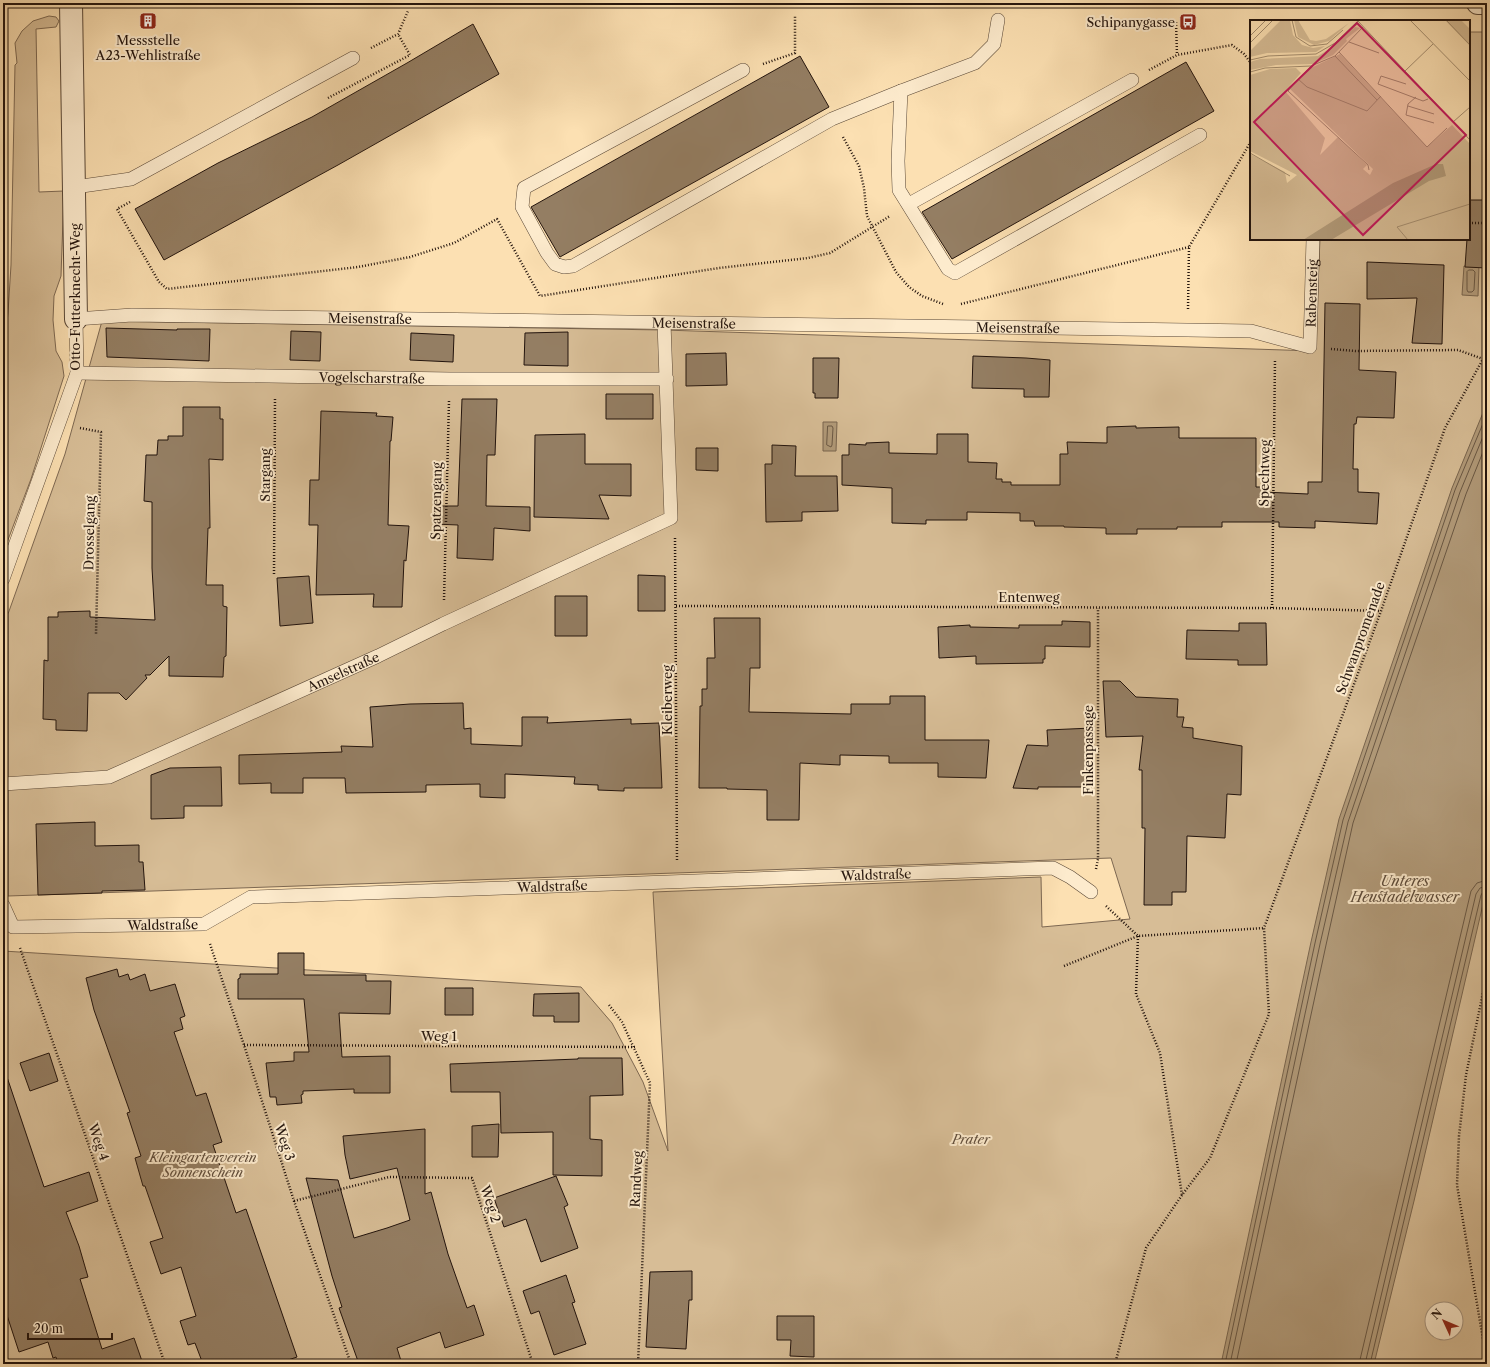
<svg xmlns="http://www.w3.org/2000/svg" width="1490" height="1367" font-family="'Libre Caslon Text',serif">
<style>
.green{fill:#d7bd96;stroke:#7d6852;fill-rule:evenodd}
.water{fill:#b29b7a;stroke:#79654e}
.lines{fill:none;stroke-linecap:round;stroke-linejoin:round}
.shore{stroke:#6a5844;stroke-width:1}
.building{fill:#947e63;stroke:#23140d}
.service-casing{stroke:#594736;stroke-width:14}
.minor-casing{stroke:#594736;stroke-width:24}
.path{stroke:#23140d;stroke-width:2.5;stroke-dasharray:1 2;stroke-linecap:butt}
.service{stroke:#fdebcd;stroke-width:13}
.minor{stroke:#fdebcd;stroke-width:22}
.labels{text-anchor:middle;dominant-baseline:central;stroke-width:4;stroke-linejoin:round;paint-order:stroke}
.poi-label{font-size:13px;fill:#23140d;stroke:#fdebcd;text-anchor:end}
.street-label{font-size:13px;fill:#23140d;stroke:#fdebcd}
.park-label{font-size:13px;font-style:italic;fill:#624f3d;stroke:#fdebcd}
.water-label{font-size:14px;font-style:italic;fill:#5c4a39;stroke:#fdebcd}
.inset-road{fill:none;stroke:#a58e70;stroke-width:1}
.view{fill:#c2185b;fill-opacity:0.15;stroke:#c2185b;stroke-width:2}
.inset-edge{fill:none;stroke:#23140d;stroke-width:2}
</style>
<rect width="100%" height="100%" fill="#fce0b2"/>
<filter id="stains"><feTurbulence type="fractalNoise" baseFrequency=".005" numOctaves="4"/><feColorMatrix values="0 0 0 0 .2 0 0 0 0 .09 0 0 0 0 .02 0 0 0 .5 -.17"/></filter>
<radialGradient id="worn" r=".72"><stop offset=".6" stop-color="#630" stop-opacity="0"/><stop offset="1" stop-color="#630" stop-opacity=".3"/></radialGradient>
<path class="green" d="M49 16 56 17 59 21 56 27 36 29 39 192 64 191 61 276 54 296 53 320 56 351 62 362 64 376 31 479 3 553V356L8 313 11 265 15 65 17 63 15 43 22 31 33 21Z
M1469 32H1487V1364H3V951L581 987 612 1023 643 1082 668 1151 653 892 1041 877 1042 927 1130 919 1111 858 8 896V614L65 454 102 321 663 330 1315 351 1320 239H1469ZM1432 1309H1456V1333H1432Z"/>
<path class="water" d="M1464 266H1479L1478 296 1462 295Z
M1487 403V887L1414 1201 1374 1364H1221L1311 942 1339 819 1452 488Z
M823 422H837L836 451H823Z"/>
<g class="lines">
<path class="shore" d="M1469 270H1473L1475 272 1474 290 1472 292H1468L1467 290V272Z
M828 426H832L833 428 832 445 831 447 827 445Z
M1225 1364 1315 943 1343 820 1455 490 1487 414
M1230 1364 1320 944 1348 822 1460 492 1487 427
M1236 1364 1326 945 1353 823 1466 494 1487 442
M1359 1364 1471 891 1477 883 1487 880
M1365 1364 1476 894 1480 888 1487 886
M1370 1364 1481 895 1483 892 1487 891"/>
</g>
<path class="building" d="M473 24 499 74 338 165 164 260 135 209 218 163 312 117 407 63Z
M800 56 829 107 560 257 531 207Z
M1186 62 1214 111 952 259 922 212Z
M1469 200H1487V268L1465 267 1467 239H1469Z
M1367 262 1444 265 1442 344 1412 343 1417 298 1367 299Z
M1325 303 1360 304 1359 370 1396 372 1394 418 1357 417 1356 424H1354L1353 469H1358V492L1379 493 1377 524 1315 521V528L1279 527V522H1222V527H1177V529H1137V534H1106V528L1064 527V526H1035L1034 521H1020V513L967 512V520H926V524L892 523V488L842 485V455H849V444L866 445V443L889 442V453L937 454V434H968V462L997 463 996 479H1002V482H1011V485H1060V454H1068L1067 442 1107 443V427L1136 426V428L1179 427V438H1256V487H1263V492L1308 494V482H1322Z
M106 328 177 330V329H210L209 361 107 357Z
M291 331 321 332 320 361 290 360Z
M568 332V366L524 365 525 333Z
M411 333 454 335 453 362 410 360Z
M726 353 727 385 686 386V354Z
M973 356 1026 358 1050 360 1049 397H1024V389L972 388Z
M813 358H839L838 398H815V393H813Z
M606 394H653V419H606Z
M462 399H497L495 455H487L486 506 530 507V531L494 528 493 560 457 558 458 525 434 524 435 506H458Z
M183 407H220V419H223V460L209 459 210 528H208L206 585H223V606L227 607 226 656 224 657 223 677 169 676V656L150 675H145L147 678 126 700 119 693H88L87 731 56 730V720L43 719 44 660 48 661V617H58V612L90 611V617L155 620 152 568V502L144 501 146 455H157L158 440H168V436H183Z
M321 411 377 413 376 416 393 417 391 441H390L388 525 409 526 406 561 404 560 402 607H373L374 594 316 595 318 525H309L310 480H319Z
M585 434V464H631V496L599 495 609 519 534 517 535 435Z
M772 445 796 446 795 476H837L838 511 802 512V521L766 522 765 464H772Z
M696 448H718V471L696 470Z
M638 575 665 576V611H638Z
M309 576 313 623 280 626 277 578Z
M555 596H587V636H555Z
M714 618H760V668H750L749 712 851 714V704H890V696H925V740H989L986 778 938 777V763H889V756L840 755V765L800 763 799 820H767V790L727 789V788H699L700 706H702V689H707V658H715Z
M1062 621 1090 622V647L1045 646V659H1043V663L976 664V656L939 658 938 627 970 625V627L1019 628V625H1062Z
M1239 623H1266L1267 665H1238V660L1186 659 1187 630 1239 631Z
M1103 681H1120L1136 697 1178 699 1177 717H1184L1182 727 1193 728V738L1242 746 1241 795 1227 794 1225 838 1187 836 1186 892H1172V905H1144L1145 828H1142V770H1139L1143 736 1106 737Z
M463 703 464 729 471 728V744L522 746V717H548L547 723 631 719V724L659 723 662 788H624V791L598 790V785L574 784 575 777 505 774V798L480 797V784L426 785V792L346 793 345 778H303V793H271V783L239 784V755L342 752 341 746 373 747 370 707 410 704Z
M1092 728V787H1038V789L1013 788 1027 745 1048 746 1047 730Z
M221 767 222 806H184V818L151 819V775L170 768Z
M95 822V846L139 845V862H143L145 890 102 891V893L38 895 36 824Z
M278 953H304V975H366V981H391L390 1014 339 1013 342 1057 390 1056V1093H354V1089L303 1091V1094L301 1095 302 1103 277 1105 276 1097H270L266 1063 294 1061V1052H309L304 999H238V979L240 978V974H278Z
M117 969 119 977 128 974 130 980 145 974 150 991 175 984 185 1016 180 1018 183 1029 174 1032 196 1096 206 1093 222 1142 213 1145 236 1213 246 1209 297 1357 276 1364H203L195 1343 188 1345 180 1321 196 1316 181 1267 161 1274 150 1242 163 1238 145 1186H143L135 1158 141 1156 127 1113 130 1112 94 1010 86 978Z
M445 988H473V1015H445Z
M579 993V1022H554V1016H533L534 994Z
M49 1053 58 1081 30 1091 20 1063Z
M578 1058H622L623 1095 590 1096V1139L602 1140V1176L553 1175V1132L501 1133 500 1092H451L450 1064 578 1059Z
M7 1077 44 1187 89 1172 98 1201 66 1212 79 1246 88 1277 80 1279 102 1349 134 1338 143 1364H68V1362L58 1364 56 1357 53 1358 48 1342 19 1352 3 1303V1078Z
M499 1124 498 1157H472V1126Z
M425 1129V1194L431 1192 448 1254 467 1308 474 1305 484 1335 445 1348 440 1332 397 1348 402 1364H359L339 1308 342 1307 332 1276 306 1178 338 1180 354 1238 387 1228 410 1220 397 1168 350 1179 345 1155 343 1136Z
M556 1176 568 1205 564 1207 578 1248 541 1262 526 1219 504 1227 494 1198Z
M692 1271V1300H689L686 1349 646 1347 650 1272Z
M566 1275 575 1302 572 1303 586 1344 554 1355 539 1311 531 1314 523 1291Z
M777 1316H814V1357L790 1356 791 1340H777Z"/>
<g class="lines">
<g class="service-casing">
<g id="service">
<path d="M743 70 524 188 522 207 547 253 555 264 564 267 573 266 832 119 901 91 975 63 994 44 998 20"/>
<path d="M901 91 898 161 899 190 948 269 955 273 1200 135"/>
<path d="M75 187 131 179 353 58"/>
<path d="M909 204 1132 80"/>
<path id="s1" d="M77 373 450 379H667"/>
<path id="s2" d="M3 579 77 373 76 319 132 315 1187 330 1251 331 1310 347 1313 239"/>
<path id="s3" d="M3 784 109 777 378 656 443 624 671 518 664 323"/>
<path id="s4" d="M3 905 13 927 204 924 251 897 1053 868 1070 877 1091 892"/>
</g>
</g>
<g class="minor-casing">
<path id="minor" d="M71 3 76 319
M1478 3H1487"/>
</g>
<path class="path" d="M1176 22 1177 55
M371 48 398 34 408 11
M763 64 795 53V16
M1149 70 1177 55 1232 45 1244 54 1251 63
M328 98 410 55 398 34
M843 137 859 166 864 188 867 216 896 272 909 287 922 296 943 304
M130 202 117 209 159 282 167 289 358 267 410 257 454 243 497 219 540 296 719 268 808 258 830 253 890 216
M1469 223H1487
M961 304 1189 247
M1188 309 1189 247 1250 143 1251 138
M1331 349 1355 351 1458 350 1483 359
M80 428 101 432 96 634
M675 538 677 861
M274 574 275 397
M444 600 449 401
M676 606 1272 608 1381 611
M1272 608 1275 359
M1096 869 1098 859V608
M1106 906 1138 936
M1138 936 1136 994 1160 1053 1182 1195
M210 944 244 1045 294 1201 351 1364
M20 948 165 1364
M1064 966 1138 936 1264 928
M1487 973 1466 1075 1459 1136 1457 1185 1487 1363
M609 1005 622 1022 650 1083 638 1364
M244 1045 635 1047
M294 1201 389 1177 472 1178 533 1364
M1115 1364 1146 1248 1182 1195 1210 1158 1269 1014 1264 928 1381 611 1445 428 1483 359 1487 355"/>
<use href="#service" class="service"/>
<use href="#minor" class="minor"/>
</g>
<defs>
<g id="building-square" transform="scale(0.9)"><rect x="-9" y="-9" width="18" height="18" rx="4" fill="#8f2418" stroke="#fdebcd"/><path d="M-4-6H4V6H1V3H-1V6H-4ZM-2.5-4.3h1.7v1.8h-1.7ZM.8-4.3h1.7v1.8H.8ZM-2.5-1h1.7V.8h-1.7ZM.8-1h1.7V.8H.8Z" fill="#fff"/></g>
<g id="bus-square" transform="scale(0.9)"><rect x="-9" y="-9" width="18" height="18" rx="4" fill="#8f2418" stroke="#fdebcd"/><path d="M-5-6H5V4H4V6H2V4H-2V6H-4V4H-5ZM-3.5-4V0h7V-4ZM-3.5 1.2v1.5H-2V1.2ZM2 1.2v1.5H3.5V1.2Z" fill="#fff"/></g>
</defs>
<g fill-rule="evenodd">
<use href="#building-square" x="148" y="21"/>
<use href="#bus-square" x="1188" y="22"/>
</g>
<g class="labels">
<g class="poi-label">
<text x="1175" y="22">Schipanygasse</text>
<text x="148" y="40" text-anchor="middle">Messstelle<tspan x="148" dy="15">A23-Wehlistraße</tspan></text>
</g>
<g class="street-label">
<text stroke="none"><textPath href="#s2" startOffset="1563">Rabensteig</textPath></text>
<text transform="translate(75 297) rotate(-90)">Otto-Futterknecht-Weg</text>
<text stroke="none"><textPath href="#s2" startOffset="567">Meisenstraße</textPath></text>
<text stroke="none"><textPath href="#s2" startOffset="891">Meisenstraße</textPath></text>
<text stroke="none"><textPath href="#s2" startOffset="1215">Meisenstraße</textPath></text>
<text stroke="none"><textPath href="#s1" startOffset="295">Vogelscharstraße</textPath></text>
<text transform="translate(1264 473) rotate(-89)">Spechtweg</text>
<text transform="translate(265 475) rotate(-90)">Stargang</text>
<text transform="translate(436 501) rotate(-89)">Spatzengang</text>
<text transform="translate(89 533) rotate(-89)">Drosselgang</text>
<text x="1029" y="597">Entenweg</text>
<text transform="translate(1360 638) rotate(-70)">Schwanpromenade</text>
<text stroke="none"><textPath href="#s3" startOffset="363">Amselstraße</textPath></text>
<text transform="translate(667 700) rotate(-90)">Kleiberweg</text>
<text transform="translate(1088 750) rotate(-90)">Finkenpassage</text>
<text stroke="none"><textPath href="#s4" startOffset="895">Waldstraße</textPath></text>
<text stroke="none"><textPath href="#s4" startOffset="571">Waldstraße</textPath></text>
<text stroke="none"><textPath href="#s4" startOffset="174">Waldstraße</textPath></text>
<text x="439" y="1036">Weg 1</text>
<text transform="translate(99 1142) rotate(71)">Weg 4</text>
<text transform="translate(285 1142) rotate(72)">Weg 3</text>
<text transform="translate(636 1179) rotate(-87)">Randweg</text>
<text transform="translate(491 1204) rotate(72)">Weg 2</text>
</g>
<g class="park-label">
<text x="971" y="1139">Prater</text>
<text x="203" y="1157">Kleingartenverein<tspan x="203" dy="15">Sonnenschein</tspan></text>
</g>
<g class="water-label">
<text x="1405" y="881">Unteres<tspan x="1405" dy="16">Heustadelwasser</tspan></text>
</g>
</g>
<g transform="translate(1250 20)">
<rect width="220" height="220" fill="#fce0b2"/>
<path d="M31 0H40L43 15 52 25 63 28 75 26 66 32 17 33 0 37V31ZM44 0H48L60 20 66 21 76 19 99 3 79 21 64 25 48 17ZM195 0H211L220 9V26ZM105 7 110 8 96 19 97 21 83 35 63 44 26 45 0 50V42L10 39 68 36 81 28ZM90 34 177 127 202 105 220 124V220H0V134L35 152 37 163 47 155 0 131V55L20 49 46 48 51 53 35 71 75 118 70 135 88 117 117 145 113 149 120 155 123 149 40 69 61 48Z" fill="#d7bd96"/>
<path d="M186 144H193L196 156 179 161 81 220H53L143 163Z" fill="#b29b7a"/>
<path class="inset-road" d="M42 0 46 17 60 26 77 24 93 10M107 0 220 120M160 0 220 61M196 0 220 25M0 16 16 0M99 22 129 33M0 23 23 0M89 32 177 127 197 108M85 36 127 80M0 40 18 36 66 34 85 23 108 1M61 46 38 71 118 145 119 150M155 51 183 24M0 52 15 48 61 46 85 36 113 7M48 59 57 67 117 91 131 76M156 64 131 56 128 64 173 81 178 79M166 77 158 84 156 95 184 103M158 86 184 94M203 102 220 87M0 133 40 156M158 220 147 207 220 184"/>
<path class="view" d="M107 3 216 115 113 215 4 102Z"/>
<rect width="220" height="220" class="inset-edge"/>
</g>
<rect width="1490" height="1367" fill="none" stroke="#fce0b2" stroke-width="16"/>
<rect x="4" y="4" width="1482" height="1359" fill="none" stroke="#23140d" stroke-width="2"/>
<rect x="8" y="8" width="1474" height="1351" fill="none" stroke="#23140d"/>
<g transform="translate(1444 1321) rotate(314)"><circle r="19" fill="#fdebcd" stroke="#a69580"/>
<path d="M0-3L7 15L0 10L-7 15Z" fill="#8f2418"/>
<text y="-6" font-size="11" font-weight="bold" text-anchor="middle" fill="#23140d">N</text>
</g>
<path d="M28 1333v6h84v-6" fill="none" stroke="#23140d" stroke-width="2"/>
<text x="34" y="1333" font-size="12" fill="#23140d" stroke="#fdebcd" stroke-width="3" paint-order="stroke">20 m</text>
<rect width="100%" height="100%" filter="url(#stains)"/>
<rect width="100%" height="100%" fill="url(#worn)"/>
</svg>
